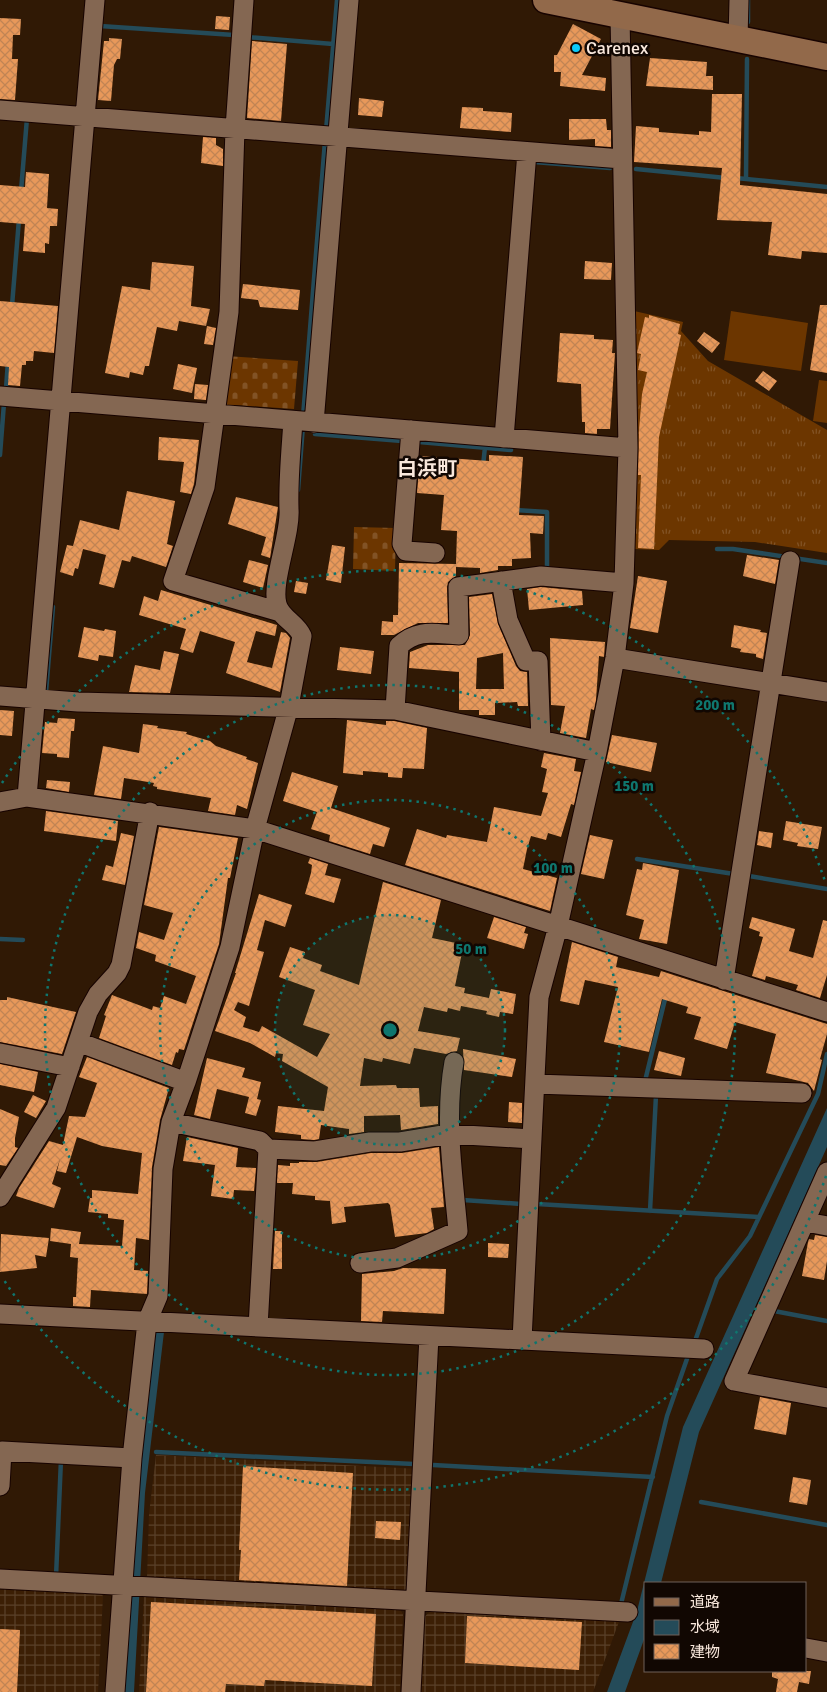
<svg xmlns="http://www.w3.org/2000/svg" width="827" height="1692" font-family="Signika,'Noto Sans JP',sans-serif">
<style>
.industrial{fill:url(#industrial-grid)}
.grass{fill:url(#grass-tufts)}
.cemetery{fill:url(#cemetery-stones)}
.pitch{fill:#6c3600}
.water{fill:#244b59}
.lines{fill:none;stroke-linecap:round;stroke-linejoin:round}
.stream{stroke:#244b59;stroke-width:4.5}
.building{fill:url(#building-cross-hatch);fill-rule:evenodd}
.minor-casing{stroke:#170300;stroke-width:21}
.secondary-casing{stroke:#170300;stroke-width:29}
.minor{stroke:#846752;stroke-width:19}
.secondary{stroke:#92694a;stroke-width:26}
.ring{fill:none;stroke:#0f766e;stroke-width:2.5;stroke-dasharray:2.5 5}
.poi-dot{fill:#0acafa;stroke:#110702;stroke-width:2}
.labels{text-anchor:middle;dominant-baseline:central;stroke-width:5;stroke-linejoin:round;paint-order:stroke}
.poi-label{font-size:18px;fill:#f9e8dc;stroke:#110702;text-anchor:start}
.quarter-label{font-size:20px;font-weight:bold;fill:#f9e8dc;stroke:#110702}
.centre{fill:#0f766e;stroke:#110702;stroke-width:2.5}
.ring-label{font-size:15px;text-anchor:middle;font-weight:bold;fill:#0f766e;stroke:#110702;stroke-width:5;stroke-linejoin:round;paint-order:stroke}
</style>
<defs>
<pattern id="industrial-grid" width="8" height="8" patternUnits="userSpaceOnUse" patternTransform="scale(1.25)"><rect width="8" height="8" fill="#3c1f05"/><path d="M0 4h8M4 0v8" fill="none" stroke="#594029"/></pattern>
<pattern id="grass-tufts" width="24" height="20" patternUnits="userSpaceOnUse" patternTransform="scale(1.25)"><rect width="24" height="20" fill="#6c3600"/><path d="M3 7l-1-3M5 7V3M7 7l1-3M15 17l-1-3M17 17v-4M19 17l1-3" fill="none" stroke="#825325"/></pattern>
<pattern id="cemetery-stones" width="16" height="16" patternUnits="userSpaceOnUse" patternTransform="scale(1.25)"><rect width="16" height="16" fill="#6c3600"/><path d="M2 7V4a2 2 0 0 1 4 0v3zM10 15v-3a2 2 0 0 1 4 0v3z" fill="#825325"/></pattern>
<pattern id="building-cross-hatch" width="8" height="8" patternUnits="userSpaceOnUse" patternTransform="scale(1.25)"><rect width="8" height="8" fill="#e8985a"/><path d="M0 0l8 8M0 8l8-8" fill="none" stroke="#c18454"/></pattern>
</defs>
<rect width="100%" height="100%" fill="#301905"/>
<path class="industrial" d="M156 1455 419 1469 408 1594 147 1578 149 1514Z
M0 1584 98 1590 103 1596 98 1692H0Z
M144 1594 399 1608 403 1614 400 1692H139Z
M433 1609 620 1619 593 1692H421L424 1617Z"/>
<path class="grass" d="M634 311 683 322 681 331 708 361 827 430V553L755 542 669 540 659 550 634 549Z"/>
<path class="cemetery" d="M226 356 298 361 294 409 220 404Z
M354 527 396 528 395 571 353 569Z"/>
<path class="pitch" d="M731 311 808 323 801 371 724 360Z
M819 380 827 381V423L813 421Z"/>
<path class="water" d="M827 1108V1147L699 1432 661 1583H646V1634L625 1692H607L637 1611 683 1427Z
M155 1331 164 1332 145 1493 134 1692H122L152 1334Z"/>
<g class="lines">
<path class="stream" d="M748 22V0
M100 26 234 35
M247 37 333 44
M326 131 337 0
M534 164V162L610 168
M636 169 726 178
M736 178 827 187
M746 179 747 59
M21 191 27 118
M12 306 19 219
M6 389 8 361
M303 417 325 141
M315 434 402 441
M419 442 511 450
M0 455 4 403
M483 466 485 447
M298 490 303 425
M515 510 547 512V568
M717 549H733L827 563
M46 692 53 607
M637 859 734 874
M749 876 827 889
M0 939 23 940
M645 1081 666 995
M463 1200 521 1204
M537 1204 759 1217
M650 1211 656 1095
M774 1311 827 1321
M695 1341 717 1279 750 1236 818 1094 827 1054
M156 1452 414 1464
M433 1465 653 1477
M701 1502 827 1525
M56 1577 61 1459
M621 1604 667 1416 688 1356"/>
</g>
<path class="building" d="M216 16 230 17 229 30 215 29Z
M0 18 21 19 20 35H13L12 59H18L15 100 0 99Z
M573 24 601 39 582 75 606 78 605 91 560 86 561 72H554V55H557Z
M109 38 122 39 120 59H117L114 65 111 101 98 100 104 41H109Z
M252 41 287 44 281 121 247 118Z
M650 58 707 62 706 76H713V90L646 86Z
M712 94H742L740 185 827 194V253L802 251 801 259 768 255 772 222 717 220 722 168 634 162 636 126 659 128V132L699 135V131L711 132Z
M359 98 384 101 382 117 358 115Z
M462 107 483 108V111L512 113 511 132 460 128Z
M569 119H606L607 130H611V147L595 146V139L569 140Z
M203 137 216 138V145L223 149V166L201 163Z
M26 172 49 174 47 208 58 209 57 226H50L49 244 45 243V253L23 251 25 224 0 222V185L25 187Z
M585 261 612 263 611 280 584 279Z
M152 262 194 266 191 306 210 309 206 326 179 321 177 331 157 327 149 366H145L143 375 130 372 129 378 105 373 122 286 150 290Z
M243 284 300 290 298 310 260 307 258 300 241 298Z
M0 301 58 306 54 353 34 351 33 361H26V365H22L20 386 8 385 9 367 0 366Z
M820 305H827V373L810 370Z
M649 315 680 324 678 334 681 335 659 437 654 549 638 548 641 475H638L639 430 642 394 647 372 638 370 641 354 637 353 645 317 649 318Z
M207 326 216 328 213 345 204 344Z
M704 332 720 343 712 353 697 341Z
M560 333 594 335V339L613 340 612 353H615L610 429H597V434L585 433V422H582L581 384 557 382Z
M178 364 197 368 192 393 173 389Z
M763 371 777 381 769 391 755 381Z
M195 384 208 385 206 400 194 399Z
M159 437 199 440 194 484 191 494 180 492 184 462 158 460Z
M489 455 523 457 519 515 544 516 543 534 530 533 531 558 512 559V566H498V570L480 573V568L456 567V576L448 582 447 587 448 623H418L394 635H381L382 621 393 622V615H398L399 563 456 564 457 531 441 530 444 495 417 493 420 456 489 461Z
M127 491 175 501 167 544 173 546 166 567 132 556 130 562 122 560 114 588 99 584 106 555 83 549 78 569 75 568 73 576 60 572 67 545 73 546 80 520 119 530Z
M236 497 278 507 270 558 261 555 266 537 228 524Z
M332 545 345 547 341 583 326 580Z
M747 555 779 560 775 584 743 576Z
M249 560 268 565 263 588 243 582Z
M638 576 667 581 658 633 630 628Z
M296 581 308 583 306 594 294 592Z
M541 587 582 591 583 605 529 610 527 589Z
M161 590 277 625 275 636 256 631 247 662 272 668 281 632 286 633 290 638 280 692 226 673 235 642 200 631 193 653 180 649 186 629 139 615 144 596 158 601Z
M492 594 498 624 516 666 520 671 527 672 528 706H518L517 702 495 703V715H479V710H459V672L409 668 410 652 428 645H465L470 635 469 597ZM503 653 504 689H476L477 658Z
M734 625 761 630 760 632 767 633 763 659 756 657V654L740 652 741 649 731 647Z
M84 627 104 631 105 629 116 631 113 657 99 655 98 661 78 657Z
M550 638 605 642 604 657 599 656 596 700 594 710 591 709 586 738 560 733 565 706 551 705Z
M340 647 374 651 371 674 337 670Z
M164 651 179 654 170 693 129 692 135 665 160 670Z
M0 710 14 711 12 736 0 735Z
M58 718 75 719 74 731H71L69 758 57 757V754L42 753 45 722 57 723Z
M347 720 386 725V721H394L427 728 424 769 403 768 402 778 388 777V773L363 771V775L343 773Z
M143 724 158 726 157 728 187 732 186 734 210 741 216 746 247 757 246 759 258 763 247 809 237 805 235 815 208 811 211 798 157 789V787L153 786 154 783 124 778 121 799 94 795 103 746 139 753Z
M612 735 657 743 651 772 606 762Z
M544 753 576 759 574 771 581 772 574 805 571 804 561 837 548 833 546 840 531 836 527 849 523 869 557 878 550 911 405 865 417 829 446 838 447 835 487 842 494 807 541 816 548 793 542 792 547 769 541 767Z
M292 772 338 786 331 808 390 828 384 847 373 844 370 854 329 841 330 835 311 829 317 812 283 801Z
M47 780 70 782 69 792 46 788Z
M46 811 118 821 116 841 44 831Z
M786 821 822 827 818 849 797 846 798 843 783 840Z
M159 827 238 838 230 878H228L219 944 184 1050 179 1049 178 1053 176 1052 172 1065 99 1038 106 1016 104 1015 112 995 152 1010 153 1006 160 1008 164 996 186 1004 196 976 155 961 156 955 136 948 139 932 164 940 173 913 144 905Z
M759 831 773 833 771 848 757 845Z
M121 833 134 836 125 885 102 880 106 865 113 867Z
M590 835 613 840 604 879 581 874Z
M310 858 328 864 325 875 341 879 334 903 305 894 311 873 312 865 308 863Z
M643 863 679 870 667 944 639 939 644 920 626 915 637 869 642 870Z
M383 882 441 900 432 938 461 944 460 947 463 948 455 986 465 988 464 993 489 998 491 989 516 994 513 1014 500 1012 499 1017 486 1014 487 1011 461 1006 460 1011 448 1008 447 1012 424 1007 418 1031 460 1038 457 1051 446 1054 414 1048 410 1064 383 1058 382 1062 364 1058 360 1086 396 1085 397 1088H419L420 1107 438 1106V1124L401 1130 400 1115 364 1116V1132L349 1134V1129L321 1125 319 1139 314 1140 301 1139V1135L275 1132 278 1106 324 1111 328 1087 282 1061 283 1054 276 1053 275 1057 250 1043 215 1031 236 973H235L259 894 292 905 285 927 265 920 257 950 264 952 249 1006 238 1002 234 1010 246 1017 243 1027 259 1032 262 1026 317 1057 330 1034 303 1025 315 990 279 977 290 947 305 952 303 958 322 965 320 971 359 985Z
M494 917 526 927 524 933 528 934 524 949 487 938Z
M752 917 795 929 789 951 813 958 823 920 827 921V975L820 998 796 990 798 985 766 976 765 980 752 976 763 937 759 936 760 932 749 928Z
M572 942 618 957 616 967 659 977 661 971 827 1024V1034L820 1059 822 1060 814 1091 808 1083 766 1073 776 1034 735 1022 727 1049 694 1039 701 1017 686 1013 688 1007 662 999 649 1052 604 1042 618 987 585 980 579 1005 560 1001Z
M7 997 76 1012 62 1054 0 1042V1000H7Z
M463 1049 516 1059 512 1077 464 1070Z
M659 1051 685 1058 681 1076 654 1070Z
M87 1057 169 1088 160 1120 152 1167 149 1240 136 1238 134 1270 148 1271 147 1294 91 1290 90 1307 73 1306V1297H76L78 1258 70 1257 71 1244 50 1241 51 1228 81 1232 79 1244 122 1246 124 1220 108 1218V1214L88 1212 90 1198H92V1190L138 1194 142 1153 102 1146 77 1137 66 1173 57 1171 60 1159 52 1184 61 1188 54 1208 16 1196 19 1188 49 1141 63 1145 69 1116 85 1117 97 1083 79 1077Z
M207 1058 245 1068 242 1077 261 1082 257 1099 261 1100 256 1116 245 1113 249 1097 217 1089 210 1119 194 1115Z
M0 1064 38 1072 34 1092 0 1085Z
M33 1095 46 1101 36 1118 24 1112Z
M509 1102 522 1103V1123L508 1122Z
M0 1109 19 1117 15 1138V1147L18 1148 6 1166 0 1165Z
M187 1137 238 1148 236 1167 256 1168 254 1191 234 1190 233 1199 211 1196 215 1165 183 1161Z
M439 1147 444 1207 431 1208 434 1229 427 1233 395 1237 390 1205 388 1203 344 1207 346 1222 332 1224 330 1201 315 1200V1196L292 1194 293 1183H277L278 1165 290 1166V1163H299V1162H317L371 1153H402Z
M275 1231H282V1269H273Z
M1 1234 49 1238 46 1257 35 1255 37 1268 0 1272Z
M815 1235 827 1237V1261L824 1280 802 1276 808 1242 809 1239 814 1240Z
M488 1243 509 1244 508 1258 488 1257Z
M403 1268 446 1269 444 1314 383 1311 382 1322 361 1321 362 1274 394 1271Z
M760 1397 791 1403 786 1435 754 1429Z
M243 1466 353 1473 347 1586 239 1580 241 1550H239Z
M793 1477 811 1480 807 1505 789 1502Z
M376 1521 401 1522 400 1540 375 1538Z
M151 1602 376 1614 372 1686 265 1680 264 1686 226 1684 225 1692H146Z
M467 1616 582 1622 579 1670 465 1663Z
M0 1629 20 1630 17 1692H0Z
M772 1671H811L809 1684 799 1682 797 1692H776L778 1679 772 1677Z"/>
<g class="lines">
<g class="minor-casing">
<path id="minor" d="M244 0 235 129 229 312 205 487 173 581 280 612
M738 39 739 0
M0 110 622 159
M0 396 628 448
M293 421C291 451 288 480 289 509 291 534 271 582 277 604 280 618 297 623 302 636L289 706 255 829 230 947 186 1082 171 1122 260 1141 268 1149 315 1151 370 1142H400L449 1134 532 1139
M314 423 349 0
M411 430 402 544 406 551 435 553
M504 438 527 152
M501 581 508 620 526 661H538L541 741
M615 658 827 692
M0 696 78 702 395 710 597 752
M395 710 399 646C418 628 435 634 459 635L458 587 541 576 624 583
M27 797 95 0
M0 802 27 797 255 829 827 1012
M724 980 790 561
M78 1042 186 1082
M0 1053 70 1067
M535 1084 802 1093
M827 1172 734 1381 827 1398
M0 1197 56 1108 88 1012 98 994 117 973 121 965 150 812
M806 1222 827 1226
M360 1263 397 1258 458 1231C453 1174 444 1118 454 1062
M0 1314 522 1340 539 997 558 926 597 752 615 658 624 583 628 448 620 15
M258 1327 268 1149
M522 1340 704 1349
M0 1486 2 1451 132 1458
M0 1579 628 1612
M806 1648 827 1652
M115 1692 132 1458 147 1322 158 1296 163 1169 171 1122
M411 1692 429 1336"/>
</g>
<g class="secondary-casing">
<path id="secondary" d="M546 0 827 57"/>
</g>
<use href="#minor" class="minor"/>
<use href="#secondary" class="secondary"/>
</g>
<circle cx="390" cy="1030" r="115" fill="#0f766e" fill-opacity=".12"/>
<g class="ring">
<circle cx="390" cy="1030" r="115"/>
<circle cx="390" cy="1030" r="230"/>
<circle cx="390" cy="1030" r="345"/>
<path d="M826 1176A460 460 0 0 1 2 1277M2 783A460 460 0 0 1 826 884"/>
</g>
<circle class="poi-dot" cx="576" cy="48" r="5"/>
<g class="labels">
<g class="poi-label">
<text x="586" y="48">Carenex</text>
</g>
<g class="quarter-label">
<text x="427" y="468">白浜町</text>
</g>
</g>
<circle cx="390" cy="1030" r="8" class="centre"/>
<g class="ring-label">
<text x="715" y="710">200 m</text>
<text x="634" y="791">150 m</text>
<text x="553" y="873">100 m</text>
<text x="471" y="954">50 m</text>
</g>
<rect x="644" y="1582" width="162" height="90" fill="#110702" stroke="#6e6159"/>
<rect x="654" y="1598" width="25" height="8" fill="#92694a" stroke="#6e6159"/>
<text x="690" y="1607" font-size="15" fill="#f9e8dc">道路</text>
<rect x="654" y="1620" width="25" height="15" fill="#244b59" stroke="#6e6159"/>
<text x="690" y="1632" font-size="15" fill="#f9e8dc">水域</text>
<rect x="654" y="1644" width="25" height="15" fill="url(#building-cross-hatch)" stroke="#6e6159"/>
<text x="690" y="1657" font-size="15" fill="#f9e8dc">建物</text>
</svg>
